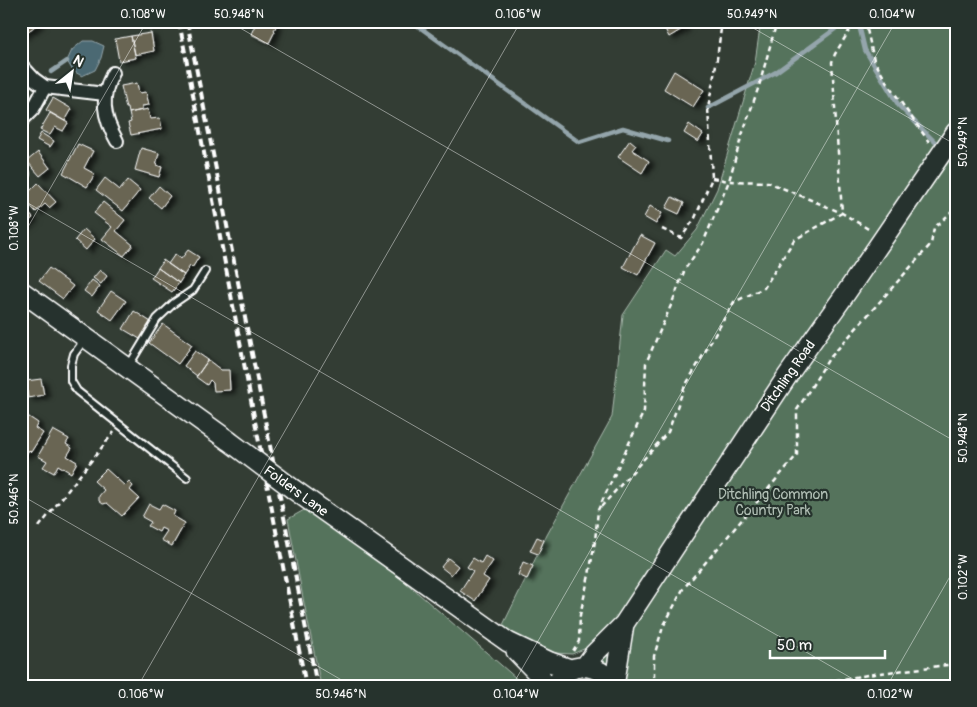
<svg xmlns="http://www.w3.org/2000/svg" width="977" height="707" font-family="Pangolin,sans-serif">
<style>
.green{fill:#55735c;stroke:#aab9ae}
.water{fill:#4c6973;stroke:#94a5ab}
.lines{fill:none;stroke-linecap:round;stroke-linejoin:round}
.stream{stroke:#94a5ab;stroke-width:4.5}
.building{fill:#696552;stroke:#fff;filter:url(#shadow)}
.lane-casing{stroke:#fff;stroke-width:10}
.street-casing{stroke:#fff;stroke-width:16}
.secondary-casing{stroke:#fff;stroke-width:22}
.path{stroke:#fff;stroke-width:2.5;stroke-dasharray:5 4;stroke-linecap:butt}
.lane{stroke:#26332d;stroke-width:6}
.street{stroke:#26332d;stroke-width:12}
.secondary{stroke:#26332d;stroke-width:19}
.rail{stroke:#fff;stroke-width:4;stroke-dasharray:8 4;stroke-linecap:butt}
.secondary-bridge-casing{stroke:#fff;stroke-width:22;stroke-linecap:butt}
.secondary-bridge{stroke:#26332d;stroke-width:19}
.ticks{fill:none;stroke:#fff;stroke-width:1;stroke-opacity:0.45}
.labels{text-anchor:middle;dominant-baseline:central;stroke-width:4.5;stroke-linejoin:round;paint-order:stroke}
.street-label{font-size:14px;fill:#fff;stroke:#26332d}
.park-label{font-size:14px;fill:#b2c0b6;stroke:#26332d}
.neatline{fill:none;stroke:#fff;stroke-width:2}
.ticks-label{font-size:12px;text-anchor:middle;fill:#fff}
</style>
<defs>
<filter id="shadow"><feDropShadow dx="5.5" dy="3" stdDeviation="2.5" flood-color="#0009"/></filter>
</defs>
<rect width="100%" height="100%" fill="#333d34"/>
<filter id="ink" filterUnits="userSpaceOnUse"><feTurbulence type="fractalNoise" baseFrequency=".02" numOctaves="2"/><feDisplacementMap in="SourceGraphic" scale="10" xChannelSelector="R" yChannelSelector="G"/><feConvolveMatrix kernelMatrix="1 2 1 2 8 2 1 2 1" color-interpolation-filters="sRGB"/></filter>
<g filter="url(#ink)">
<path class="green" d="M761 21H956V686H624L618 671 586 648 572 654 555 653 501 629 547 535 612 417 623 315 666 250 675 256 697 230 717 189 755 62Z
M306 509 404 581 524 685 523 686H321L303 598 288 519Z"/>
<path class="water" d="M83 41H93L104 46 101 58 95 70 82 76 73 71 67 61 72 50Z"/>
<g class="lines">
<path class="stream" d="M411 21 579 142 623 128 668 141
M858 21 865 50 899 106 941 148
M51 72 67 61
M708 108 776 72 846 21
M946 154 956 163"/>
</g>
<path class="building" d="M21 21H37L39 23 21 37Z
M257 21H270L277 25 274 30 275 31 269 43 251 34Z
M661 21H687L682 24 684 28 669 37Z
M151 33 154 51 135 55 131 36Z
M131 36 136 58 119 61 115 39Z
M674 71 704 90 693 107 664 89Z
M137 83 139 93 146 92 149 105 142 106V110L129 113 128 108H126L121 86Z
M53 98 72 109 65 121 46 110Z
M148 109 150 119 160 118 162 129 131 135 128 123 131 122 129 113Z
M50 113 68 123 63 131 55 127 50 135 40 130Z
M689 124 703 134 698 142 684 133Z
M41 133 54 141 50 147 37 140Z
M630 140 636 145 632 150 649 161 642 173 618 157Z
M78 144 93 151 84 168 95 174 87 187 63 173Z
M141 148 159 153 156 165 162 167 159 177 135 170Z
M38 152 50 168 40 176 27 161Z
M105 178 120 190 128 180 140 190 123 211 96 190Z
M38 183 56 202 49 208 45 204 36 212 23 198Z
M159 186 170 196 161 208 149 198Z
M672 197 684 203 679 214 666 208Z
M103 202 125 220 116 231 133 245 124 256 102 239 112 227 94 213Z
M21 204 33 218 21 228Z
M650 206 662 213 656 224 644 217Z
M84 229 95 239 86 250 75 240Z
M640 235 655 243 638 275 623 267Z
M188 250 199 257 192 268 190 266 184 275 168 264 175 254 181 259Z
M163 260 184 275 179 283 158 268Z
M49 268 73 286 63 299 39 281Z
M158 268 179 283 172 292 151 278Z
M100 270 107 276 101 284 93 278Z
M92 280 100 286 92 297 84 291Z
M111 291 126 301 112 320 98 310Z
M134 311 151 322 140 339 123 329Z
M163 324 192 345 178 364 149 343Z
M195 351 208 360 197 376 184 366Z
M208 360 221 370H229L230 390 214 391 213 383 210 380 207 385 196 377Z
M41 379 44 395 28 398 26 381Z
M26 415 38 423 35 428 43 433 31 452 29 450 25 456 21 453V422Z
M53 430 69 439 66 444 72 448 67 456 77 462 71 473 58 465 54 473 43 467 47 461 38 456Z
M106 469 125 486 129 482 133 486 130 490 139 498 122 516 107 503 103 504 99 501V496L104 490 94 481Z
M149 504 159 509 162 504 175 511 173 516 185 523 172 546 161 540 167 531 161 528 159 532 148 526 151 522 142 517Z
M537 537 544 540 538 554 530 551Z
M485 556 493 561 483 576 489 580 475 601 460 591 473 571 467 567 473 558 481 563Z
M448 558 458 566 451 575 441 567Z
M523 562 533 566 527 579 518 575Z"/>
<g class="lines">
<g class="lane-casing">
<path id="lane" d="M85 339 74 354 71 365V381L77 391 187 478
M128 367 157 319 174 303 193 290 205 271"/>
</g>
<g class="street-casing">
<path id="street" d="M21 65 34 79 45 87 33 109 21 121
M113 73C100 97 103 117 117 141
M45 87 105 94
M21 176 23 174"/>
</g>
<g class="secondary-casing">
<path id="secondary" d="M21 291 229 441
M293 489 508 642 550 662 570 669
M516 651 541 677 546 686
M585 666 594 654 624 624 788 375 846 293 956 132
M556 686C566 660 602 661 612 686
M614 686 624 624"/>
</g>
<path class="path" d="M865 21 874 60 886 81 929 142
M712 178 729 181 768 182 842 213 870 230
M662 229 681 238 695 218 712 178 708 108 717 59 722 21
M601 507 668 432 684 388 734 302 764 288 794 240 842 213 832 62 835 54 855 21
M39 527 114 432
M573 651 579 641 580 615 589 575 595 541 598 510 644 411 646 363 672 303 685 269 703 243 729 181 741 138 759 86 777 21
M654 686V656L663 627 683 589 797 455V410L828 360 931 244 934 228 956 208
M800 686 880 673 956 664"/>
<use href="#lane" class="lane"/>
<use href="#street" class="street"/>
<use href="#secondary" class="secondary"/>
<path class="rail" d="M179 21 257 432 306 686
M187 21 317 686"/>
<g class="secondary-bridge-casing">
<path id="secondary-bridge" d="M229 441 293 489"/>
</g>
<use href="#secondary-bridge" class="secondary-bridge"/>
</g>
</g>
<path class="ticks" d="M228 21 956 442M741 21 956 145M21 199 865 686M21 239 147 21M21 495 352 686M138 686 521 21M512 686 896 21M887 686 956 566"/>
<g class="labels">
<g class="street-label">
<text transform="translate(788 376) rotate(-55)">Ditchling Road</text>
<text transform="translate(296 491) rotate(36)">Folders Lane</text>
</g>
<g class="park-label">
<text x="773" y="494">Ditchling Common<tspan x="773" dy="16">Country Park</tspan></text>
</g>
</g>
<rect width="977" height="707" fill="none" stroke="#26332d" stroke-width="55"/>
<g transform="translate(72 72) rotate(30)" stroke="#26332d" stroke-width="4" paint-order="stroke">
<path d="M0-4L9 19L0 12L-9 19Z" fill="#ffffff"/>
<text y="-8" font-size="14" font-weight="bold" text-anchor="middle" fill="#ffffff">N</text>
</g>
<path d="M770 650v8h115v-8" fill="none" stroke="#ffffff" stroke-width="2.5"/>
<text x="777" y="650" font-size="15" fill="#ffffff" stroke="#26332d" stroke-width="4" paint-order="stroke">50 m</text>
<rect x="28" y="28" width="922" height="652" class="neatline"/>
<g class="ticks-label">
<text x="143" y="18">0.108°W</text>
<text x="239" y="18">50.948°N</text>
<text x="518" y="18">0.106°W</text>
<text x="752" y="18">50.949°N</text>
<text x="892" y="18">0.104°W</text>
<text transform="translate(963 142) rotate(-90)" y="4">50.949°N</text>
<text transform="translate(14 228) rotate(-90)" y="4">0.108°W</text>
<text transform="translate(963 438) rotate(-90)" y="4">50.948°N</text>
<text transform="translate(14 499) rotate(-90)" y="4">50.946°N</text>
<text transform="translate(963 577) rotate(-90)" y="4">0.102°W</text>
<text x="141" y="698">0.106°W</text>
<text x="341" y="698">50.946°N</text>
<text x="516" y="698">0.104°W</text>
<text x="890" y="698">0.102°W</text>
</g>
</svg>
